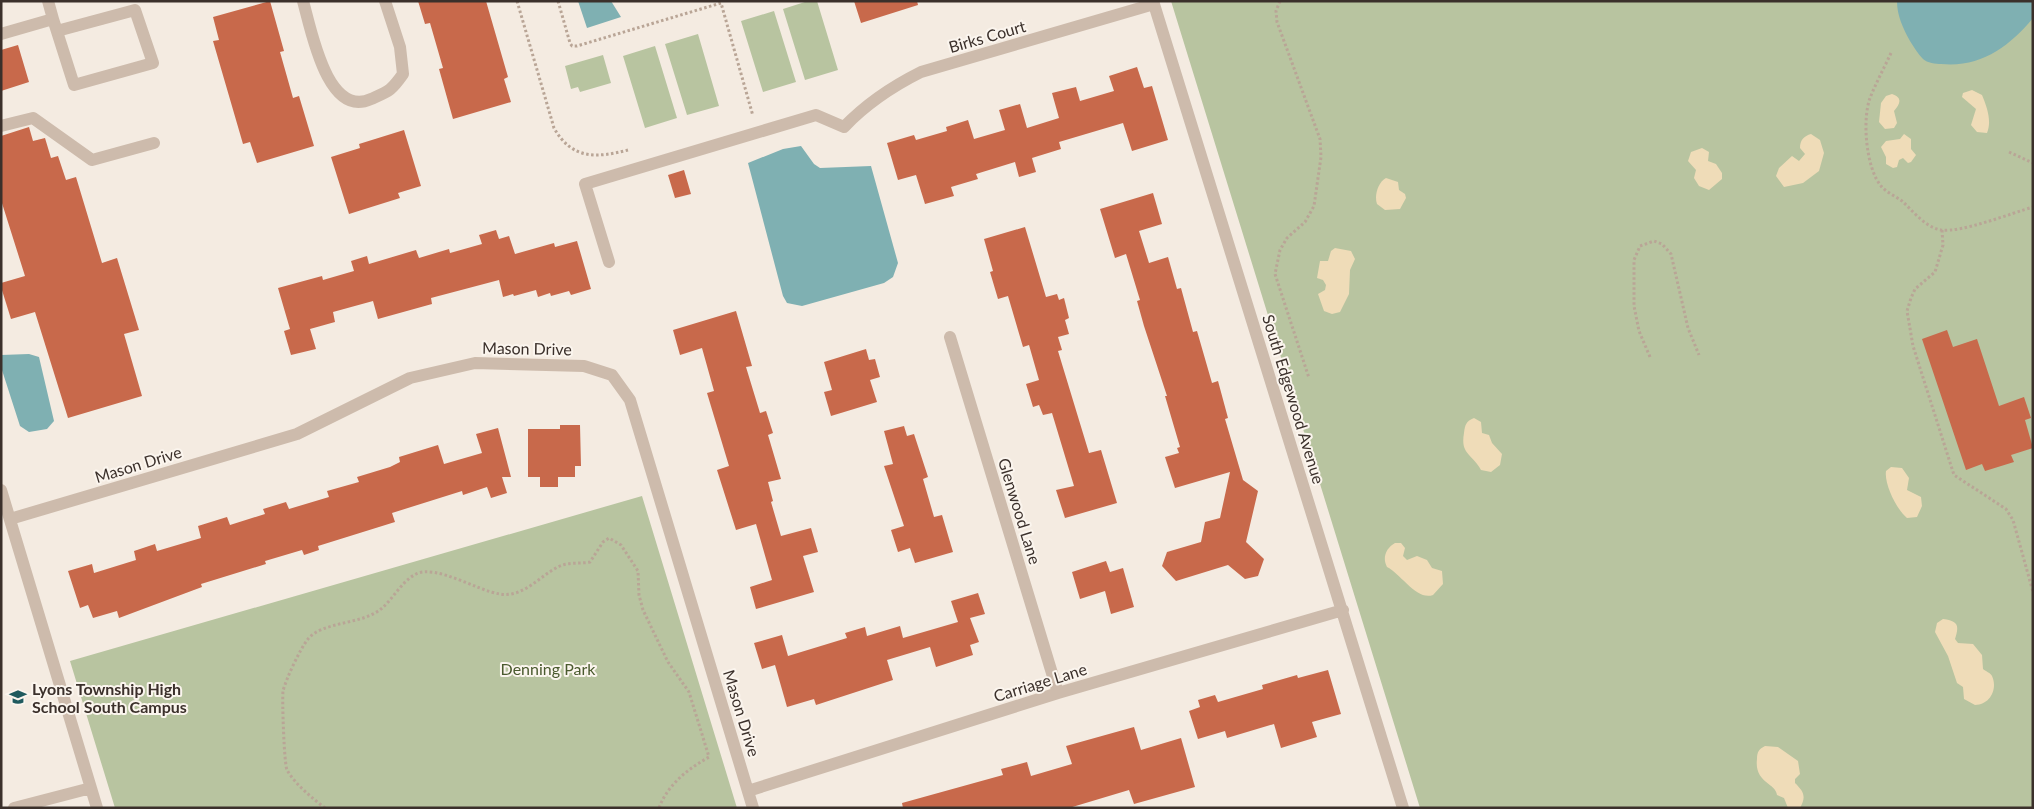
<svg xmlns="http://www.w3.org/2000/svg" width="2034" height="809" font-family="Lato,sans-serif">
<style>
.green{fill:#b8c4a0}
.sand{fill:#efdcb8}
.water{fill:#7fb0b2}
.building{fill:#c8694b}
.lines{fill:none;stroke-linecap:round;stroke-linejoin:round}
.path{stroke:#b9a596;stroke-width:3;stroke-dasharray:2.5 2.5;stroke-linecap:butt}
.minor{stroke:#cdbbac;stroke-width:12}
.labels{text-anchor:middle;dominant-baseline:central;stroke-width:4;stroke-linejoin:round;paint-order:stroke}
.street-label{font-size:16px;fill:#3b302b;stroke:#fbf5ee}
.park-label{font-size:16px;fill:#4a5a2e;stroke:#fbf5ee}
.poi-label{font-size:16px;font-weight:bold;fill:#3b302b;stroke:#fbf5ee;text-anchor:start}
</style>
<rect width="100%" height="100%" fill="#f4ebe1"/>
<path class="green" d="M808 1H817L838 70 805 80 783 9Z
M1171 1H2033V808H1420Z
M774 11 796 82 763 92 741 21Z
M698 34 719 106 687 115 665 44Z
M655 46 677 118 645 128 623 56Z
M603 55 611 83 580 92 578 87 571 89 565 66Z
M642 496 737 808H115L70 661Z"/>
<path class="sand" d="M1972 90 1982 95C1987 107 1992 121 1987 133L1977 132 1971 125 1976 109 1962 97 1963 93Z
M1892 94C1904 98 1899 105 1894 111L1897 123 1894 128 1885 129 1879 122 1881 103 1886 96Z
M1811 134 1820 140 1824 153 1819 171 1803 183 1784 187 1776 176 1779 168 1792 156 1799 161 1805 154 1800 148C1800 140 1804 136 1811 134Z
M1904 134 1911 139V149L1916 155 1911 162 1908 163 1903 158 1899 160 1897 167 1893 168 1886 164V157L1881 147 1886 141 1900 139Z
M1702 148 1709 152 1708 161 1716 164 1722 173V179L1709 190 1699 186 1694 178 1696 170 1688 161 1691 152Z
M1386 178 1398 182 1399 190 1405 194 1406 198 1400 209 1385 210 1377 204C1374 196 1378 182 1386 178Z
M1335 248 1351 251 1355 259 1350 270 1349 294 1340 312 1332 314 1324 311 1318 294 1325 290 1326 285 1323 280 1317 278 1320 261H1328L1331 251Z
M1474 418 1481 422 1482 433 1489 435 1492 443 1502 454 1500 465 1491 472 1481 470C1473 454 1460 455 1464 433 1465 425 1466 421 1474 418Z
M1891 467 1902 468 1909 478 1907 490 1921 497 1922 506 1917 517 1907 518C1897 510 1884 484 1886 471Z
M1395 543H1401L1405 548 1403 556 1407 560 1417 556 1427 560 1432 568 1442 571 1443 584 1433 595C1417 601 1401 574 1387 567 1382 558 1386 548 1395 543Z
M1943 619C1959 621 1959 626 1955 639L1958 643 1973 644 1982 655 1983 669C1985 671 1991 673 1992 676 1998 689 1990 705 1975 705L1964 699 1963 687 1957 683 1948 656 1935 632 1937 623Z
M1765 746 1778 747 1798 761 1800 774 1795 779V783C1803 791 1807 796 1800 808H1788L1784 798 1777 795C1776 783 1754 783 1757 759 1757 752 1759 749 1765 746Z"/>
<path class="water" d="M578 1H611L621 17 587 28Z
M1897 1H2033V18C2009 47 1980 68 1941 64 1936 64 1927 63 1923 59 1918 54 1914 47 1910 41 1903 28 1897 16 1897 1Z
M801 146 814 164 820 168 871 166 898 263 893 277 884 283 802 306 787 303 783 296 748 163 783 149Z
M29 354 39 357 54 421 47 429 29 432 20 426 1 367V355Z"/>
<path class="building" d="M270 1 284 51 280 52 293 98 299 96 314 146 257 163 250 142 243 144 213 41 219 40 213 17Z
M418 1H486L508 77 504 79 511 102 453 119 439 69 443 68 430 23 425 24Z
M854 1H917L918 5 861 23Z
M18 45 29 82 1 91V50Z
M1137 67 1144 88 1152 86 1168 140 1132 151 1123 123 1059 142 1061 149 1032 158 1036 172 1019 177 1015 162 976 174 978 179 951 187 954 196 925 204 916 175 898 180 887 143 914 135 916 140 947 131 946 127 968 120 974 139 1005 130 999 110 1020 104 1027 128 1059 118 1052 93 1076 87 1080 101 1114 91 1109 76Z
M29 127 33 141 45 138 51 158 58 156 66 180 76 177 102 263 117 258 139 330 124 334 142 396 68 418 35 312 11 319 1 287V283L25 276 1 200V136Z
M404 130 421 186 398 193 400 198 349 214 331 157 360 148 359 144Z
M684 170 691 194 675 198 668 175Z
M1153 193 1162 224 1139 231 1149 263 1168 257 1177 289 1181 288 1193 332 1197 331 1212 383 1218 381 1228 418 1225 419 1243 480 1258 491 1246 542 1264 559 1258 576 1245 579 1228 565 1176 581 1162 566 1167 552 1201 542 1205 522 1220 518 1230 472 1175 488 1165 457 1179 453 1177 448 1180 447 1165 396H1167L1144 326 1137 301 1140 300 1126 254 1115 258 1100 209Z
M1025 227 1046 297 1057 294 1059 300 1064 298 1069 318 1065 320 1069 334 1058 337 1062 350 1058 351 1089 453 1101 450 1117 503 1065 518 1056 490 1074 486 1052 413 1043 415 1039 405 1033 407 1026 384 1039 380 1029 345 1023 347 1008 296 998 299 990 272 993 271 984 239Z
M496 230 499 239 509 236 515 254 554 243 555 247 577 241 591 289 571 295 569 291 551 296 550 293 538 297 536 290 514 296 513 294 503 297 499 280 431 298 432 304 378 319 373 301 333 312 335 322 310 329 316 349 291 355 284 331 290 329 278 288 322 276 323 280 354 271 351 261 367 256 369 264 416 250 419 258 449 249 450 253 482 244 479 235Z
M736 311 752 366 746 367 760 413 766 411 773 433 768 435 781 479 768 482 773 501 771 502 781 536 811 528 818 552 803 556 814 592 756 609 750 587 772 580 756 524 736 530 717 470 729 466 707 393 714 391 702 348 680 355 673 330Z
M1947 330 1953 347 1977 339 1999 406 2024 397 2031 418 2025 420 2033 448 2011 455 2014 462 1985 471 1982 464 1966 470 1922 339Z
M866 349 869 360 875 359 880 377 870 380 877 402 831 416 824 392 832 390 824 362Z
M560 425H580L581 466H575V477H558V487H540V477H528V429H560Z
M904 426 907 436 914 434 928 477 923 479 934 517 942 515 953 552 915 563 910 548 898 552 891 530 904 526 884 466 893 464 884 431Z
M498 428 511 477H502L507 493 491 498 487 487 463 495 462 491 392 513 395 522 318 546 319 550 304 555 302 550 265 561 266 564 201 584 202 587 119 618 117 611 93 618 88 605 80 608 68 571 92 564 94 573 136 560 134 551 155 544 157 551 201 538 198 526 227 517 230 525 265 514 263 509 286 502 289 509 329 497 327 491 359 482 357 477 390 467 400 462 399 457 438 445 444 464 482 453 476 434Z
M1106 561 1110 572 1123 568 1134 607 1111 614 1105 591 1080 599 1072 572Z
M978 593 985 614 970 618 979 642 970 645 973 655 936 667 930 647 887 660 893 680 816 705 814 699 787 707 775 665 762 669 754 643 782 635 788 656 847 638 845 633 865 627 867 636 900 626 903 638 958 622 951 601Z
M1328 670 1341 714 1312 722 1317 737 1281 748 1274 724 1227 738 1225 731 1198 739 1189 711 1200 707 1198 700 1215 695 1218 702 1263 689 1262 685 1297 675 1298 678Z
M1134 727 1141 750 1181 738 1195 787 1134 804 1129 790 1069 808H903L902 803 1003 775 1001 769 1027 762 1031 776 1072 764 1066 746Z"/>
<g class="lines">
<path class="path" d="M517 1 554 128C572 160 597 158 628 150
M558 1 570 43 572 46H577L721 3 753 116
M1280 1 1276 11 1277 22 1320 139 1321 157 1314 206 1305 222 1287 238 1280 250 1275 274 1309 378
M1891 53C1884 68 1876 83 1870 98 1862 120 1866 168 1881 186 1886 192 1895 196 1902 201 1914 212 1925 227 1941 230 1961 233 2012 213 2033 207
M2009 152 2033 163
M1942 230 1943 245 1935 272 1915 289 1911 298 1907 311 1913 346 1954 475 2006 509 2013 520 2033 592
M1650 357 1639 331 1634 306V260L1640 246 1654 241 1662 244 1671 254 1688 328 1699 355
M325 808C312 798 295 784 287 770 284 763 282 699 283 691 286 679 300 649 308 639 323 621 361 625 381 609 393 599 402 581 416 574 436 564 478 591 500 594 524 598 540 575 560 566 569 562 580 564 590 562L603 542 609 538 621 545 638 571 639 595 643 610 668 662 689 692 709 757C688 769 668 784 659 808"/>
<path class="minor" d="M303 1C311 29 327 119 371 99 389 91 391 91 403 74L400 47 385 1
M1153 1 1403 808
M53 19 74 85 153 63 135 10 57 31
M1 34 53 19 48 1
M1 126 33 118 92 160 154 143
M609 262 585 184 816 115 844 127C867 103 891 87 921 72L1154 4
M950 337 1058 693
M1 490 97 808
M10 519 297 434 410 378 475 363 584 366 612 375 630 400 753 808
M748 791 1058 693 1343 610
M14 808 91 788"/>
</g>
<defs>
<g id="school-bare" transform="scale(1.35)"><path d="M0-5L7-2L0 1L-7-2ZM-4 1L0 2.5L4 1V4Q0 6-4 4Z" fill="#1f5a5e" stroke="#fbf5ee" stroke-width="2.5" paint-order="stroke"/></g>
</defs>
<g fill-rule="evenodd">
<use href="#school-bare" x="18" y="697"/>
</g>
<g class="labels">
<g class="street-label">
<text transform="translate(987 36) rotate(-16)">Birks Court</text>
<text transform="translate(527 348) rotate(1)">Mason Drive</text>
<text transform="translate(1294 399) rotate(73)">South Edgewood Avenue</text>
<text transform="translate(138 464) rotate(-17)">Mason Drive</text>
<text transform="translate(1020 511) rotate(73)">Glenwood Lane</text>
<text transform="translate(1040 682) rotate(-17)">Carriage Lane</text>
<text transform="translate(742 713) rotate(73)">Mason Drive</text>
</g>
<g class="park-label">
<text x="548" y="668">Denning Park</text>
</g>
<g class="poi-label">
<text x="32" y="688">Lyons Township High<tspan x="32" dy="18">School South Campus</tspan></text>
</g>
</g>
<rect width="2034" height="809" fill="none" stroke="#3b302b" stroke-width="5"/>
</svg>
